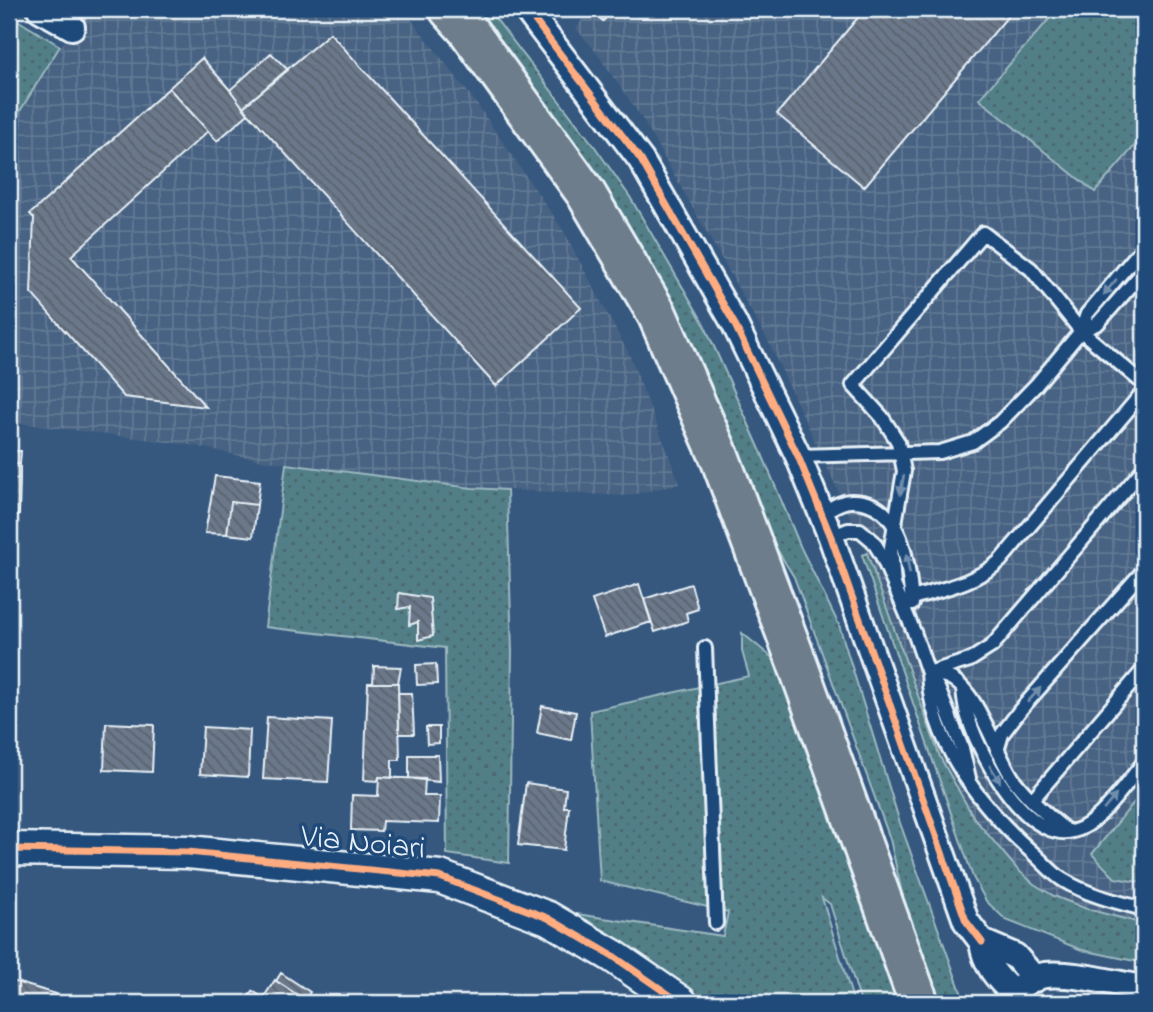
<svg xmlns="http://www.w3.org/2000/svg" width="1153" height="1012" font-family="'Indie Flower',sans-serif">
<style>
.industrial{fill:url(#industrial-grid)}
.green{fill:url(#green-dots);stroke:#9cb8c0;stroke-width:2}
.building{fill:url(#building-back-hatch);stroke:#e8f1f8;stroke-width:2}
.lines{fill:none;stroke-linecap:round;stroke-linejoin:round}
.service-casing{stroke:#e8f1f8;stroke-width:18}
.minor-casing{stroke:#e8f1f8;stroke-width:30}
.tertiary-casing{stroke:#e8f1f8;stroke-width:37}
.trunk-casing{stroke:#e8f1f8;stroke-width:44}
.service{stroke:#1f4a7a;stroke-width:12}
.minor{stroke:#1f4a7a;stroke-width:24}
.tertiary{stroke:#1f4a7a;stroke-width:32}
.trunk{stroke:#6d7d8c;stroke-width:38}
.cycleway-casing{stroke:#1f4a7a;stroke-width:11}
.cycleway{stroke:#ffac80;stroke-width:7}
.oneway{fill:#6f8dac}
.labels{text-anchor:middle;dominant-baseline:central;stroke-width:7;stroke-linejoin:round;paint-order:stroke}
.street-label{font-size:32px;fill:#e8f1f8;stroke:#1f4a7a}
</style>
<defs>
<pattern id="industrial-grid" width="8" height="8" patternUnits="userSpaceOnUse" patternTransform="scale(1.75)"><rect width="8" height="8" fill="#466282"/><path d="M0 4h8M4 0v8" fill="none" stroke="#617994"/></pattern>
<pattern id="green-dots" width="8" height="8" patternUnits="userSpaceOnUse" patternTransform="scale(1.75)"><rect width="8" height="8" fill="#517e87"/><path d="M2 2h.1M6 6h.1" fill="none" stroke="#4c666c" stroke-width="1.8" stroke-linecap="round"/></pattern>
<pattern id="building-back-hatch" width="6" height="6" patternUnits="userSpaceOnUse" patternTransform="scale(1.75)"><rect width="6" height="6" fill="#6b788a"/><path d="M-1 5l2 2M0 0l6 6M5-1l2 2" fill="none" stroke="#5a626d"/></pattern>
</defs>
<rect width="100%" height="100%" fill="#36587f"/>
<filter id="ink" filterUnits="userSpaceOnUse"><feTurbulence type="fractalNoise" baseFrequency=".0143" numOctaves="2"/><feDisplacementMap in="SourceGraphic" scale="14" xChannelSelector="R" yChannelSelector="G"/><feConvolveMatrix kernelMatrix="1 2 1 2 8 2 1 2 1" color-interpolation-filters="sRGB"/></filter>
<g filter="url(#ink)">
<path class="industrial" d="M85 9H403L474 100 563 230 630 356 680 484 626 496 472 488 260 460 190 445 9 422V129Z
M589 9H1144V924L1087 909 1054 896 1034 884 1017 869 974 818 940 757 867 553 767 339 643 120 593 48 576 29Z"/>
<path class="green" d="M472 9H488L595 147 630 197 703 322 762 454 801 548 839 625 900 823 965 1003H938L910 930 890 839 829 672 794 577 765 530 562 131 526 77Z
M1058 9H1144V135L1095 192 979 99Z
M9 15 60 46 9 129Z
M286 464 472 488 507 490 512 651 509 863 447 854 445 648 265 627Z
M867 553 940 757 974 818 1017 869 1034 884 1054 896 1087 909 1144 924V963L1082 950 1006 920 986 901 973 877 862 555Z
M742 633 775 660 900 1003H861L830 904 822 898 854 1003H706L652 961 570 913 723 936 728 912 600 881 590 711 749 676 742 651Z
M1144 790V883L1115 878 1092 854Z"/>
<path class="building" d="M589 9H614L603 21Z
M865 9H1014L864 187 777 114Z
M330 33 581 308 496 386 243 107Z
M271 53 288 70 243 107 230 90Z
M202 58 230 90 248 114 217 141 169 88Z
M169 88 208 131 71 256 206 407 124 397 31 293 34 218 30 214Z
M9 451H21L20 464H9Z
M9 464H20V479L9 478Z
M215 476 260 481 257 505 231 502 227 534 205 533Z
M9 478 20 479 19 515H9Z
M231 502 257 505 253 537 227 534Z
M639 584 651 622 605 637 592 600Z
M691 584 698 609 686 613 688 621 655 632 644 599Z
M399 593 430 598 433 636 418 640V622L409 625 410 607 398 609Z
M436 664 437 684 417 685 416 665Z
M374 666 401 667 398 683H373Z
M368 683H398L400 760H392V778L379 777 378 781 364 780Z
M398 693H412L414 734H399Z
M542 706 576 712 571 740 537 733Z
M267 717 332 721 328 782 263 779Z
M106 723 154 725 152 772 104 770Z
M203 727 250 730 248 777 200 774Z
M426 727H439V743L427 744Z
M409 755H438L439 782 409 778Z
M379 777 425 779 424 796H440L439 823 382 821 381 831 351 830 352 795 378 796Z
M526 783 566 789 564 807H569L564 850 518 845Z
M281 973 310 992 305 1000 276 981Z
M9 980 56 994 53 1003H9Z
M275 980 305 1000 303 1003H260Z
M253 991 263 998 260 1003H245Z"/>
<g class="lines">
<g class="service-casing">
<path id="service" d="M1081 331 1098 323 1144 271
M798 456 940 452 973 442 1000 422 1036 385 1081 331 1087 314 1144 246
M820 514C830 509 840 501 851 501 903 500 909 565 912 604
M831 537 848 530H860L873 541 881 554 914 632 928 673 938 688 962 748 969 778
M894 585 891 547 904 471 898 442 882 417 853 385 983 233 1031 269 1081 331 1144 384
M912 598C943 589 975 583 1000 561L1144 391
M705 648 716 923
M928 673C931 745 983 809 1035 855 1044 863 1053 874 1063 880 1087 895 1117 902 1144 909
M928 673 970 660 992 646 1144 468
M932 674C937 675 943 675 948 677 977 688 995 753 1014 780 1029 800 1048 816 1068 832
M963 689C964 699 965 710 969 720 981 758 1032 853 1082 828 1104 817 1128 781 1144 762
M997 751 1002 734 1021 709 1144 570
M1032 800 1144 669"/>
</g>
<g class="minor-casing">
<path id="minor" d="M40 9 72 27
M526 9 641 160 734 323 798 456 831 537 966 921 982 942
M1013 993C997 978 985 965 982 942L1015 956 1035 979
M1007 1003C1012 990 1031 977 1045 975 1072 972 1117 984 1144 988"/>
</g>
<g class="tertiary-casing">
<path id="tertiary" d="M9 849 188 852 440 877 548 918 613 956 681 1003"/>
</g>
<g class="trunk-casing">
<path id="trunk" d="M449 9 467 29 585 192 657 314 720 458 796 660 919 1003"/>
</g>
<use href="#service" class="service"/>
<use href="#minor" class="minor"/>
<use href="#tertiary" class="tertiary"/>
<use href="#trunk" class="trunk"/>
<g class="cycleway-casing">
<path id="cycleway" d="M526 9 641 160 734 323 798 456 831 537 966 921 982 942
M9 849 188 852 440 877 548 918 613 956 681 1003"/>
</g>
<use href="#cycleway" class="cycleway"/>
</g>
<defs><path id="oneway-solid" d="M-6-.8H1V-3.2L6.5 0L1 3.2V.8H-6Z" transform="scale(1.75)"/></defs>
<g class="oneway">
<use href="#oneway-solid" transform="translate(1110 287) rotate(130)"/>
<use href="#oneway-solid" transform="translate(902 485) rotate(100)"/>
<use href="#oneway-solid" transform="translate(908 564) rotate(-100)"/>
<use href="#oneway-solid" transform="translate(1034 695) rotate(-48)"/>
<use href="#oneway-solid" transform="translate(995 774) rotate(58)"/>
<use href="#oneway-solid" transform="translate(1110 802) rotate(-50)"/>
</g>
</g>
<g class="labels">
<g class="street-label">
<text transform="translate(363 844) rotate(6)">Via Noiari</text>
</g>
</g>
<rect width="1153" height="1012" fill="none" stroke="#1f4a7a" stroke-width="35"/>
<rect x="18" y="18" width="1118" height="977" fill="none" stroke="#e8f1f8" stroke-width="2.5" filter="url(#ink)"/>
</svg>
